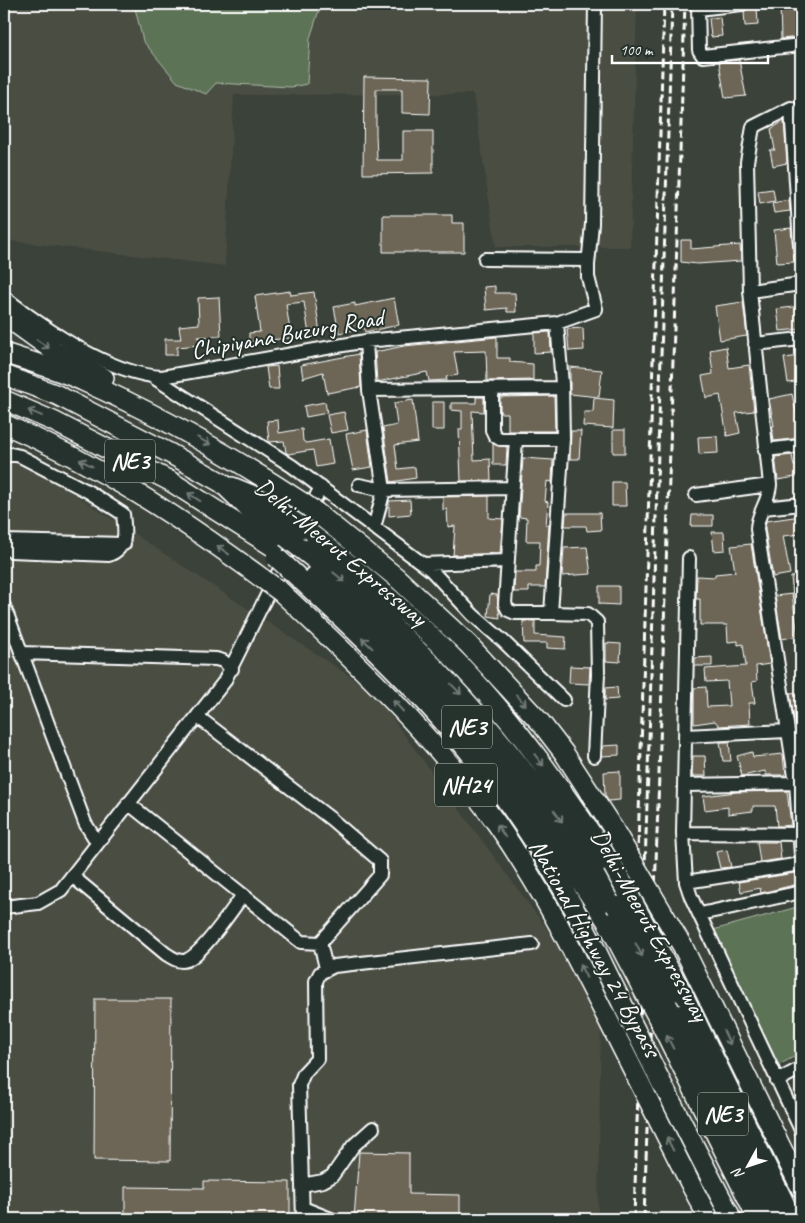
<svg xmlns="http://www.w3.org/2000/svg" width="805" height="1223" font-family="Caveat,sans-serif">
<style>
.built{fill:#4a4d42}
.green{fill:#5d7357;stroke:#aeb9ab}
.building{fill:#6d6656;stroke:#fff}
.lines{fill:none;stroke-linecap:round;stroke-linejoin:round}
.minor-casing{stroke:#fff;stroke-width:16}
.highway-casing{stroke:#fff;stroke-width:22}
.minor{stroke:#26332d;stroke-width:12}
.highway{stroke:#26332d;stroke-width:19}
.rail{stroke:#fff;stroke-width:3;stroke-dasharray:8 4;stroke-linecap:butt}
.highway-bridge-casing{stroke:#fff;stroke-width:22;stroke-linecap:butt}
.highway-bridge{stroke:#26332d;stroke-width:19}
.oneway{stroke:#727a76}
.labels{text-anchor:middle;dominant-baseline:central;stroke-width:4;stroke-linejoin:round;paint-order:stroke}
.shield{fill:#26332d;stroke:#bec2c0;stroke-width:1}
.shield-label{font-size:24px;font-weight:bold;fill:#fff}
.street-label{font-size:25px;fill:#fff;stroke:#26332d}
</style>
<rect width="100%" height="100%" fill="#3b4239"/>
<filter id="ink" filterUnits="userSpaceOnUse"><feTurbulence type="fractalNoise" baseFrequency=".02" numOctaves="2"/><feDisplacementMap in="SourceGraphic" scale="10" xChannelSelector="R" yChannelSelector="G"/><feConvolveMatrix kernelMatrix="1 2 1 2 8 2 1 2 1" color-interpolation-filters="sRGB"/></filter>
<g filter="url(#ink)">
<path class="built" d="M4 4H637L630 247H496L473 94 234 95 225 266 4 240Z
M4 451H9L372 691 548 930 601 1018 598 1219H4Z"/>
<path class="green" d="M134 4H321L310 38 307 84 291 87 216 83 206 94 177 82 143 41Z
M801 906V1053L777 1066 713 930Z"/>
<path class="building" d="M780 4H793L800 37 781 39Z
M750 6H757L758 25 745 26 744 12Z
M720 17 722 36 711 37 709 18Z
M739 60 746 96 725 98 719 62Z
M364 77 431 78 430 114 402 113V89H376V132L377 160H403V131H433V173L363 174Z
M784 121 787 163 773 166 770 150H775L771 129Z
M773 189 775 201 760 204 758 191Z
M789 200 790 211 774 213 772 203Z
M383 215H452V223H464V252H383Z
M791 228 794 262 777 263 774 230Z
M681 240H691V249L740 245 741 261 697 264 681 262Z
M495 286V293H515L516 312H507V308L486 310 484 287Z
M290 291 291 295 314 292 320 333 309 335 304 302 286 304 291 338 249 342V333L260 332 255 296Z
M219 297 221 336 197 337 200 339V345L177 347V355H165V339H181L179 326 199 324 198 298Z
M394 298 399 325 365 332 364 328 339 333 334 307 355 303V306Z
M743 302 747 336 720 340 715 306Z
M801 306V329L780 331 777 309Z
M583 328 584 350 569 351 567 329Z
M550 332 551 352 534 353V333Z
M497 337V358H510V362L533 364V380L487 381 486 351 454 352 458 375 446 377 447 380 429 381 427 372 377 382 375 352 404 346Z
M726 347 729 368 749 365 754 411 736 413 740 433 727 436 720 395 706 398 702 376 713 374 710 350Z
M359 354 361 387 327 393 323 372 303 378 301 365Z
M801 356V381L788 383 784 358Z
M277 366 279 389H269L266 367Z
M570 367 602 370 599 397 570 394Z
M792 394 798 421 801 420V438L774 441 772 426H774L769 399Z
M554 396 555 431H508V413H500V397Z
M476 397H484V412L472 411 474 460 490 459 491 480 461 481 459 429H462V411L451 410V403H476Z
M594 398 614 400 613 428 583 426 584 412H593Z
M413 400 418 442 395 445 398 469 415 467 416 478 391 482 383 428 397 425 394 403Z
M325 402 327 413 306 417 304 406Z
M432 402H444V430H432Z
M344 412 348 430 331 433 327 415Z
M278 420 279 433 302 429 303 441 306 443 329 439 333 464 316 467 313 450 288 454 286 452 284 441 269 442 267 421Z
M367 430 372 467 353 470 346 434Z
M613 430H625V453H613Z
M571 431H581L579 459H570Z
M717 436 718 453 699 454 698 437Z
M493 444 507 447 506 465H493Z
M792 455 794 466 801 465V476L778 480 775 457Z
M523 458 553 460 552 482 547 481 545 501 548 502 546 525H549L545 587H529V592H514L515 572H536V566H539L540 541H526L527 518 519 517Z
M612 482H625L626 506H612Z
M489 496V518L503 519 500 553 453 555 455 526 448 527 447 509 443 510V497Z
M410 500 411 514 389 516V501Z
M566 513H600L601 530 587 531 586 526H565Z
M692 515H713V526H691Z
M801 516V534L783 536 790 574 773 577 765 529 766 521Z
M712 532H724L725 550 714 551Z
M751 544 770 664 756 666 757 681 752 682 755 703H749L750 724 719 726 715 721 694 724V688L706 687 707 707 729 706 727 681 706 682 705 669 746 666 743 644 738 645V641L728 642 727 625H700V599H696L697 576 715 577V574L735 572 731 546Z
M587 547 591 574 562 576 564 548Z
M801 576V597H793L791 577Z
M599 586H619V605L599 604Z
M490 594 497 595 500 618 488 616Z
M792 594 798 636 782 639 775 596Z
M523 621H535V635L566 637 565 649 547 648V643H524Z
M606 643 621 644 620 662 606 661Z
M712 657V666H695V658Z
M570 666 590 667 589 684 569 683Z
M617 687 618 699 605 700V688Z
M801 692V719H794L790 693Z
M720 742H729L731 761H723Z
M619 745V755L602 756 603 746Z
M752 752 753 757 783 754 785 775H766L765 771 742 776 737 756Z
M693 756H705L706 776H692Z
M620 771V800L608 801 605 795 604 772Z
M787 791 791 825 782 826H777L775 806H753V811L728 814V807L705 810 703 796 737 792Z
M757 842H779L781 859 760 862Z
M727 850 731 867 720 868 716 852Z
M795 873 798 884 761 893 760 888 741 892 739 882Z
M95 999H171L170 1161 94 1160Z
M359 1152 409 1153V1194L460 1195V1219H354Z
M204 1181 290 1182V1219H125V1187L204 1188Z"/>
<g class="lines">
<g class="minor-casing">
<path id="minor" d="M698 4 699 50 703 56 801 45
M698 9 742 4
M801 257 791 108 753 127 747 162 750 291 770 485C769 502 757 513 757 529L796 783 801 855
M485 259 588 260
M750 291 801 284
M4 297C45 329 109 374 162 377L366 341 557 323 596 309 588 277V265L592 224 595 4
M557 323 562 384 563 439 551 613 588 614 597 622 598 674 594 756
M366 341 369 390 384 490 374 528
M755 344 801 339
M153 377 292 466 431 570 473 615 503 641 564 700
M492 389V430L495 436 500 439H563
M369 390 562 388
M516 439 505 604 508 610 515 613H551
M765 450 801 446
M4 457 11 454 20 456 89 492 123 514C125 532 128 547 109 555L11 551 4 543
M359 485 384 490 513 488
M696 495 770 485
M764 508 801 504
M307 514 321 487
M4 541 124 544
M689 558 683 833 686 882 691 897 801 1130
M423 564 507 561
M4 606 85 823 97 842
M21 653 216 659 223 661 232 669
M198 717 331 819 380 861V875L320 943
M686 736 787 731
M685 785 796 783
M683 833 800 834
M72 876 166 954C173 958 179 963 187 960 203 953 232 910 243 895L128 803
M686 882 801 864
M243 895 301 942 320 943
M4 907 38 903 61 890 224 682 286 557
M705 913 801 892
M320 943 326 968
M777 1081 801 1068
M302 1185 323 1181 332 1176 353 1146 373 1128
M303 1208 331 1219
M303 1219 299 1085 304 1073 317 1059 316 981 320 973 334 966 532 944"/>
</g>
<g class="highway-casing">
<path id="highway" d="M4 315 54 351 104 378
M4 353C30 362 58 369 83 381 160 415 233 457 303 503
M4 375 57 395 171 454 222 483 249 509 286 537
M4 400 53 421 170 481 283 553
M4 424C101 466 178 516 263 579
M232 487 254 496 294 522
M317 513 396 577 468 644 541 723 564 753 614 830
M303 528C360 571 413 616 462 667 520 728 567 797 613 866
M300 548C430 646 532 767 616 906
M289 569C369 642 449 718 511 807 549 861 581 918 609 977
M315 576C336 592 355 612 374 630 467 716 539 817 608 923
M281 592C358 664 435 738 497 824 539 884 572 949 605 1014
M683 947 801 1188
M682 993 792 1219
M670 1010 776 1219
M659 1020 758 1219
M662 1084 732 1219
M692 1187 709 1219"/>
</g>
<use href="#minor" class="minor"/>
<use href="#highway" class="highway"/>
<path class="rail" d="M634 977 664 4
M634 1219 672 4
M644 1219 685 4"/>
<g class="highway-bridge-casing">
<path id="highway-bridge" d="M303 503 317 513
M294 522 303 528
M286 537 300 548
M276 557 289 569
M263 579 281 592
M614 830 683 947
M613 866 682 993
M616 906 670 1010
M608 923 659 1020
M609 977 662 1084
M605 1014 692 1187"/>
</g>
<use href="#highway-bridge" class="highway-bridge"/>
</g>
<defs><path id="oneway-shaft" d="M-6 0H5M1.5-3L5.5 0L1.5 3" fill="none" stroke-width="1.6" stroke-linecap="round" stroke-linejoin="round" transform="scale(1.25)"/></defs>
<g class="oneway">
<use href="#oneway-shaft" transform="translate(43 344) rotate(35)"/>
<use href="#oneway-shaft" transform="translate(35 413) rotate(-157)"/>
<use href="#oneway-shaft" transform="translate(204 441) rotate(29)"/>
<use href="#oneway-shaft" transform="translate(86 463) rotate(-153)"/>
<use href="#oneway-shaft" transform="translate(194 497) rotate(-147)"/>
<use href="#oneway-shaft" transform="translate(223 550) rotate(-144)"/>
<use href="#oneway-shaft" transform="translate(339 577) rotate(39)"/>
<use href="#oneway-shaft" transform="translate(367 643) rotate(-136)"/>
<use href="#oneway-shaft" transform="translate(456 689) rotate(46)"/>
<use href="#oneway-shaft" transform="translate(521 700) rotate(48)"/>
<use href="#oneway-shaft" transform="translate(398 706) rotate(-133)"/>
<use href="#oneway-shaft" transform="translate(539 760) rotate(52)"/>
<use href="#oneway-shaft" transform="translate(558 816) rotate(54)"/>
<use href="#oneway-shaft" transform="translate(501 831) rotate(-124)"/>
<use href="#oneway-shaft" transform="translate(639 950) rotate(63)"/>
<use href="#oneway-shaft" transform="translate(583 971) rotate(-117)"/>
<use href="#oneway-shaft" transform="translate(727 1038) rotate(64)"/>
<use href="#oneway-shaft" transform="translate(670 1042) rotate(-117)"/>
<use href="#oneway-shaft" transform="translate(670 1144) rotate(-117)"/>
</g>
</g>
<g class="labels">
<g class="shield">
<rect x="105" y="439.5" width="50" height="43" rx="4"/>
<rect x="442" y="705.5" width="50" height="43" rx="4"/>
<rect x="435" y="763.5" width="62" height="43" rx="4"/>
<rect x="698" y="1092.5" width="50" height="43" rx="4"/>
</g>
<g class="shield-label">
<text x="130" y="461">NE3</text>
<text x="467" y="727">NE3</text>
<text x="466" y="785">NH24</text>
<text x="723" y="1114">NE3</text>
</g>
<g class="street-label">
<text transform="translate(287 334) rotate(-10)">Chipiyana Buzurg Road</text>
<text transform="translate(341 552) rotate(40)">Delhi-Meerut Expressway</text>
<text transform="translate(650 925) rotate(61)">Delhi-Meerut Expressway</text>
<text transform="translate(595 948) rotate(61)">National Highway 24 Bypass</text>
</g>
</g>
<rect width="805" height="1223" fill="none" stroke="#26332d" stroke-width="20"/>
<rect x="10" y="10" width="785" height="1203" fill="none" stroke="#fff" stroke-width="2" filter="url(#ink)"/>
<g transform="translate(748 1166) rotate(230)" stroke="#26332d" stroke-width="4" paint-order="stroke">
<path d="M0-4L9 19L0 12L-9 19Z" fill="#ffffff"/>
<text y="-8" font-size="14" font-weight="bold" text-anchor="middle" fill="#ffffff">N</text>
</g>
<path d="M612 55v8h156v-8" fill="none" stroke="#ffffff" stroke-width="2.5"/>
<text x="620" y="55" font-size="15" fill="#ffffff" stroke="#26332d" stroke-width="4" paint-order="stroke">100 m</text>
</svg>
